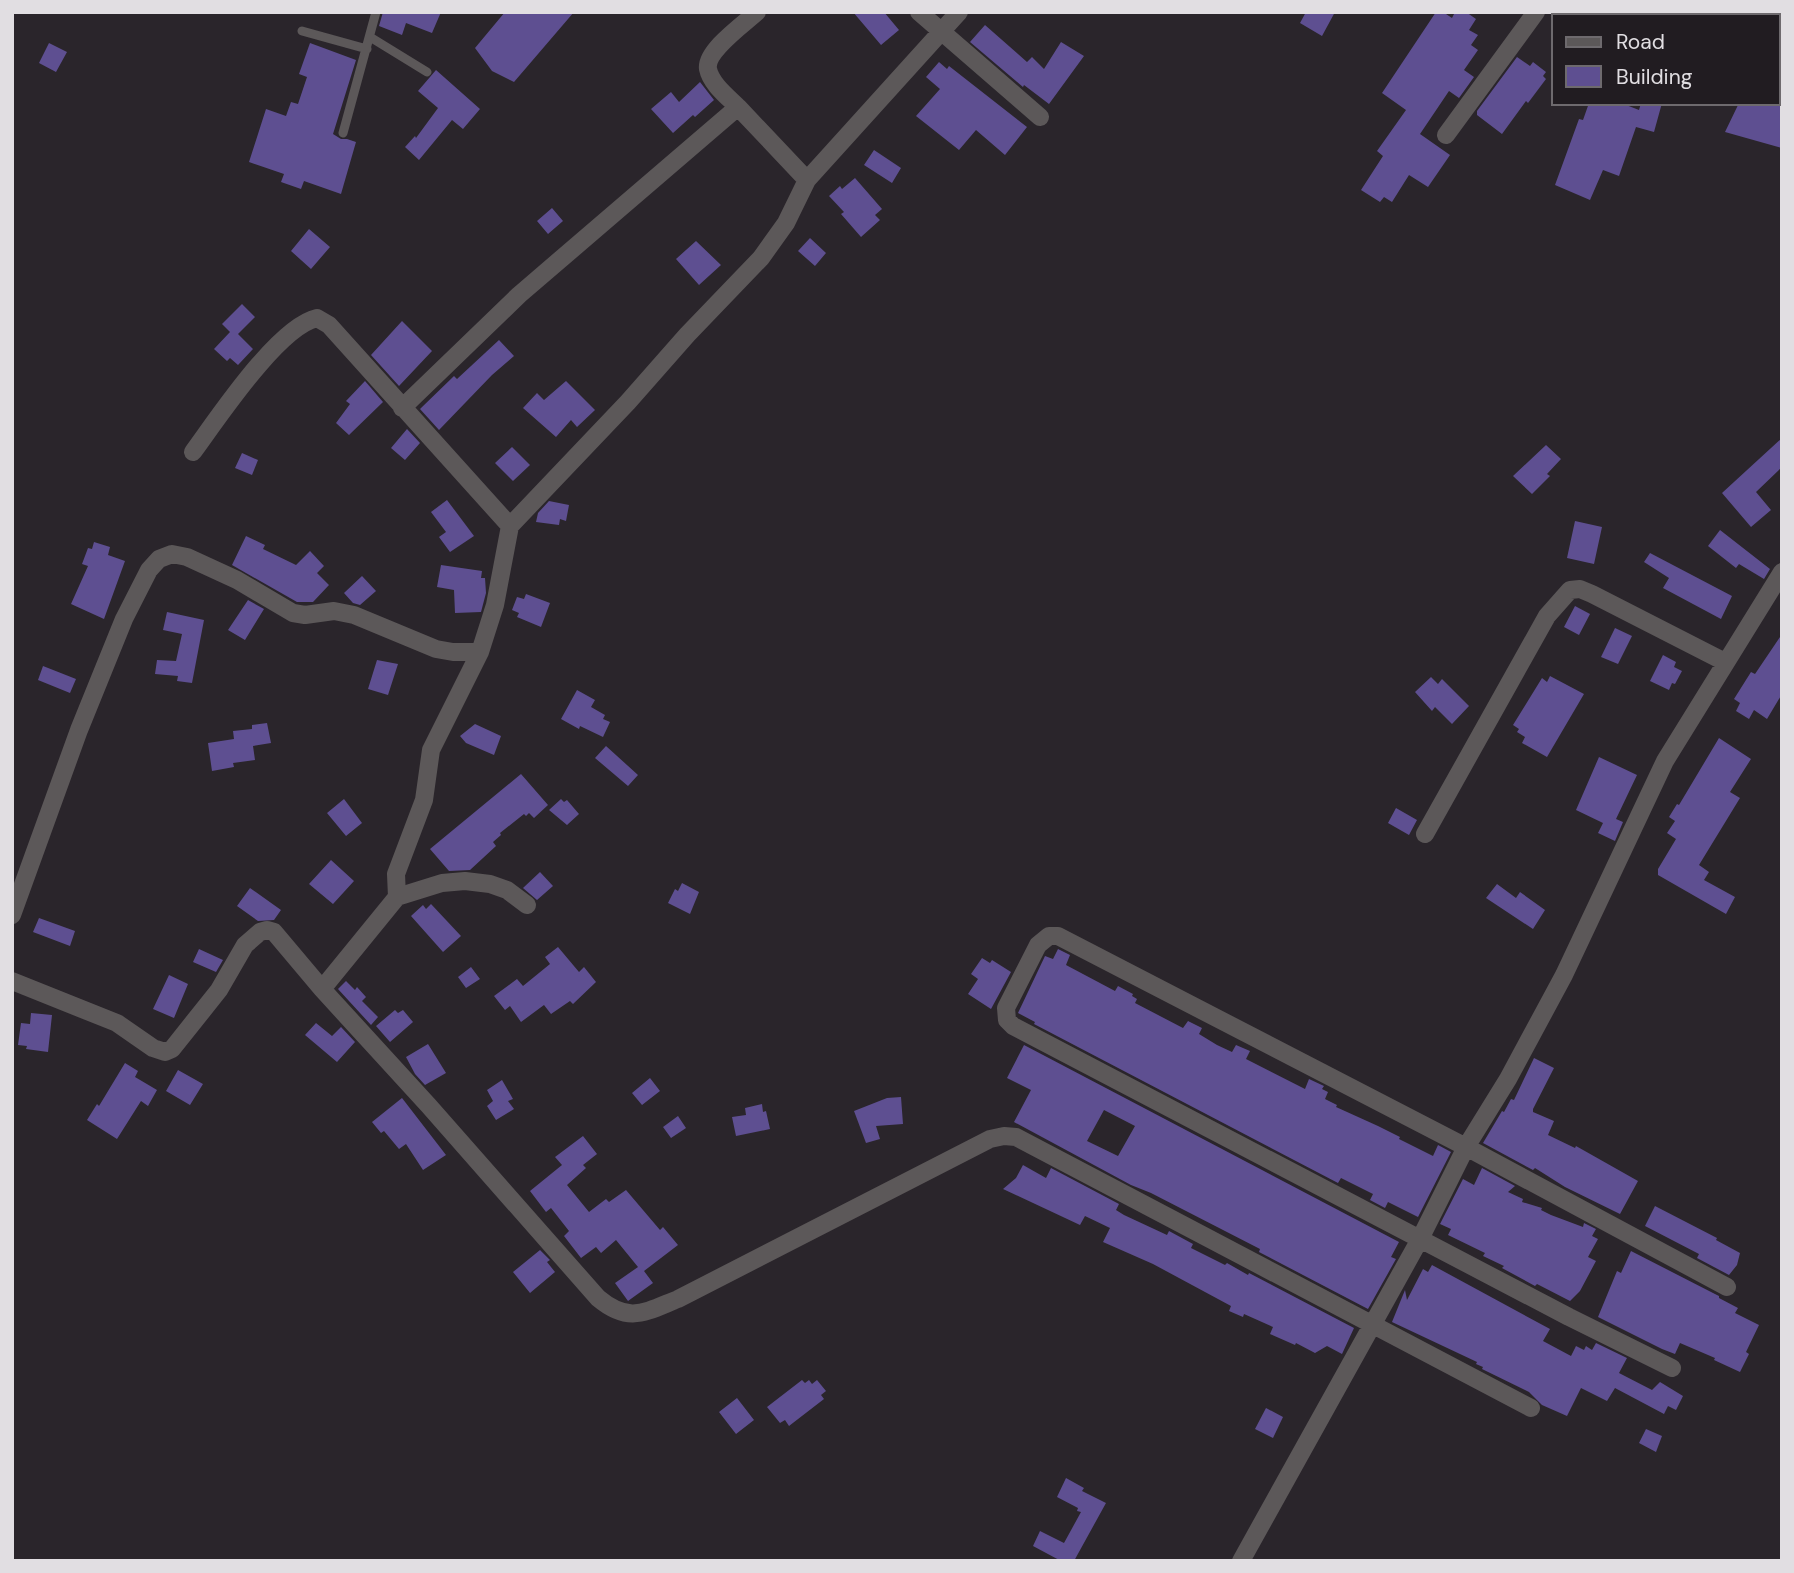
<svg xmlns="http://www.w3.org/2000/svg" width="1794" height="1573" font-family="'DM Sans',sans-serif">
<style>
.building{fill:#5e4f91;fill-rule:evenodd}
.lines{fill:none;stroke-linecap:round;stroke-linejoin:round}
.lane{stroke:#5c5859;stroke-width:9}
.street{stroke:#5c5859;stroke-width:18}
.highway{stroke:#a59b9f;stroke-width:21}
</style>
<rect width="100%" height="100%" fill="#2a252b"/>
<path class="building" d="M383 12H441L432 33 406 23 402 35 379 26Z
M505 12H574L514 82 492 71 475 48Z
M853 12H884L899 30 881 45Z
M1306 12H1335L1322 36 1300 23Z
M1436 12H1443L1452 18 1455 12H1466L1476 19 1469 30 1478 35 1471 45 1478 50 1464 70 1474 77 1459 98 1449 91 1420 134 1450 155 1428 187 1409 175 1392 202 1384 197 1380 202 1361 190 1383 156 1377 151 1406 110 1382 93Z
M985 25 1027 62 1032 57 1044 69 1061 42 1084 56 1049 104 1024 85 1023 87 970 42Z
M49 43 67 52 56 72 39 63Z
M310 43 356 60 333 134 341 139H347L356 142 341 194 304 181 301 189 281 182 284 174 249 162 266 109 286 116 291 102 298 104 307 77 299 74Z
M1517 57 1530 66 1533 62 1546 72 1543 76 1546 79 1528 103 1526 101 1502 134 1477 115V111Z
M939 62 947 69 949 66 1027 127 1005 155 976 130 959 150 916 116 940 89 926 77Z
M436 70 480 109 463 129 452 120 419 160 405 147 415 136 416 138 438 108 418 91Z
M700 82 714 100 695 117 693 115 673 133 651 109 671 92 679 102Z
M1589 103H1621L1639 110 1641 103H1662L1654 132 1636 127 1619 176 1603 170 1590 200 1555 185 1579 119 1583 120Z
M1739 103H1782V148L1725 132Z
M874 150 901 168 892 183 864 165Z
M855 178 882 209 875 215 880 220 861 237 841 214 844 212 829 196 840 186 842 189Z
M552 208 563 221 548 234 537 221Z
M309 229 330 247 311 269 291 251Z
M810 238 826 253 815 266 798 251Z
M696 241 721 265 699 285 676 259Z
M242 304 255 317 238 334 253 349 238 365 230 358 227 361 214 349 230 332 222 324Z
M402 321 432 351 399 386 371 355Z
M499 340 514 356 492 375 439 430 420 409 454 376 457 379Z
M365 381 383 402 349 435 336 423 350 404 346 401Z
M566 381 595 410 577 427 571 420 556 437 523 408 537 393 544 400Z
M407 429 420 443 405 460 391 448Z
M1782 438V467L1756 492 1771 510 1751 527 1722 493Z
M1546 445 1561 459 1547 474 1550 476 1532 494 1513 476Z
M512 447 530 465 513 481 495 463Z
M242 453 258 460 252 475 235 468Z
M447 500 474 536 450 552 439 537 446 532 431 512Z
M549 501 569 505 566 521 560 519 559 525 536 522 538 513Z
M1575 521 1602 527 1594 564 1567 558Z
M1720 530 1770 569 1764 579 1739 564 1736 568 1708 546Z
M246 536 265 545 263 549 296 565 310 551 324 566 317 573 329 585 313 602H297L232 565Z
M94 542 110 547 108 555 125 561 104 619 71 604 88 566 82 564 88 548 92 549Z
M1650 553 1732 596 1721 619 1663 588 1669 578 1644 562Z
M441 565 482 571 481 578H485L486 593 481 612 455 613 454 590 437 587Z
M362 576 376 591 360 605 353 603 344 593Z
M526 594 550 603 541 627 517 617 519 613 512 610 517 597 524 599Z
M248 600 264 609 245 640 228 630Z
M1575 606 1590 614 1579 635 1564 627Z
M167 612 204 620 192 683 177 681 178 676 155 674 157 660 176 661 182 634 163 630Z
M1615 628 1632 636 1618 664 1601 657Z
M1782 634V694L1767 719 1754 710 1749 719 1736 711 1740 703 1734 699 1751 672 1755 674Z
M1663 655 1676 662 1674 667 1682 671 1675 684 1672 683 1669 690 1650 681Z
M377 660 398 664 388 695 368 689Z
M43 666 76 679 70 693 38 680Z
M1550 676 1584 694 1547 757 1522 743 1525 737 1517 732 1519 729 1513 725 1542 678 1547 682Z
M1431 677 1438 684 1442 679 1469 706 1452 724 1435 707 1432 711 1415 692Z
M577 690 595 700 591 707 605 715 603 719 610 722 603 737 580 726 579 729 561 719Z
M267 723 271 743 253 746 255 760 233 763 234 767 212 771 208 743 234 739 233 731 252 729V725Z
M475 724 501 736 494 755 466 743 460 736Z
M1719 738 1751 759 1730 792 1740 798 1699 865 1709 872 1704 880 1735 897 1726 914 1658 875V869L1676 839 1667 833 1675 821 1669 817 1677 804 1679 805Z
M606 746 638 775 628 786 595 758Z
M1599 757 1637 775 1616 819 1623 822 1615 841 1598 833 1603 823 1576 810Z
M521 774 548 805 534 818 529 813 526 816 524 814 500 833 501 835 493 842 496 846 470 870 449 871 430 849Z
M344 799 362 823 346 836 327 813Z
M561 799 564 802 567 800 579 814 567 825 549 810Z
M1396 808 1417 820 1409 835 1388 823Z
M331 860 354 881 333 904 309 884Z
M540 872 553 886 537 900 523 888Z
M682 883 699 892 690 914 668 903 675 889 678 891Z
M1497 884 1516 898 1520 892 1545 910 1533 929 1486 898Z
M250 888 281 910 274 920 258 921 237 906Z
M431 904 461 936 443 952 411 916 423 905 426 909Z
M39 918 75 931 70 946 33 932Z
M558 947 579 972 584 967 596 982 573 1004 570 1001 551 1014 544 1005 521 1022 510 1006 505 1010 494 996 517 979 523 986 550 964 545 957Z
M199 949 223 960 216 972 193 962Z
M1058 949 1070 955 1066 965 1115 991 1118 986 1133 994 1132 996 1137 999 1135 1003 1183 1028 1188 1021 1202 1028 1199 1034 1217 1045 1232 1052 1236 1045 1250 1051 1246 1059 1305 1089 1309 1079 1324 1086 1322 1089 1328 1092 1325 1099 1337 1105 1336 1107 1378 1126 1400 1137 1399 1139 1433 1156 1438 1145 1451 1152 1418 1217 1388 1202 1385 1208 1370 1200 1373 1194 1341 1178 1338 1183 1034 1024 1035 1022 1018 1013 1045 956 1053 959Z
M982 958 990 963 992 960 1011 972 991 1009 968 994 978 979 971 974Z
M471 967 480 979 466 988 458 977Z
M169 975 188 984 174 1018 153 1009Z
M346 981 355 990 357 987 366 997 362 1001 378 1017 371 1025 338 989Z
M395 1010 398 1013 403 1010 413 1022 390 1042 376 1026Z
M31 1013 52 1015 48 1052 26 1049 27 1046 18 1045 21 1023 30 1024Z
M316 1023 332 1036 341 1027 355 1042 337 1062 305 1035Z
M428 1044 446 1073 425 1085 415 1074 406 1057Z
M1024 1045 1399 1242 1391 1257 1396 1259 1368 1309 1259 1252 1260 1249 1151 1193 1131 1185 1014 1122 1031 1090 1007 1078ZM1104 1110 1135 1126 1118 1156 1087 1141Z
M1534 1058 1554 1068 1533 1109V1112L1554 1121 1548 1135 1575 1148 1576 1146 1638 1181 1620 1214 1565 1187 1535 1168 1533 1170 1483 1143 1502 1111 1504 1112 1511 1099 1514 1100Z
M125 1063 138 1071 135 1077 157 1090 148 1106 141 1101 117 1139 87 1120 97 1104 99 1106Z
M178 1070 203 1084 190 1105 166 1091Z
M650 1078 660 1091 642 1105 632 1093Z
M502 1080 513 1099 508 1101 514 1109 496 1120 487 1106 493 1101 487 1090Z
M901 1097 903 1124 876 1126 880 1139 866 1143 854 1111 887 1098Z
M402 1098 446 1155 423 1170 406 1144 399 1149 384 1131 381 1133 372 1122Z
M762 1104 763 1112 766 1111 770 1129 736 1136 732 1117 746 1115 745 1108Z
M678 1116 686 1128 671 1138 663 1127Z
M583 1136 597 1154 583 1165 586 1168 567 1185 589 1212 606 1199 609 1202 626 1190 660 1230 663 1227 678 1245 644 1271 653 1283 628 1301 615 1283 638 1267 616 1240 601 1253 596 1247 581 1258 564 1236 569 1231 551 1208 546 1212 530 1191 562 1165 555 1157Z
M1023 1165 1046 1178 1051 1168 1119 1204 1116 1210 1124 1215 1167 1235 1169 1231 1193 1244 1191 1248 1225 1265 1227 1263 1248 1275 1249 1273 1354 1328 1342 1354 1327 1346 1315 1353 1296 1343 1295 1345 1270 1334 1273 1327 1244 1314 1243 1317 1229 1311 1231 1306 1153 1264 1103 1242 1110 1228 1085 1216 1080 1225 1003 1189 1016 1178Z
M1482 1168 1515 1186 1508 1192 1523 1199 1522 1202 1542 1208 1541 1210 1551 1215 1583 1227 1584 1223 1596 1229 1592 1236 1598 1239 1588 1257 1596 1261 1580 1291 1570 1301 1537 1284 1535 1286 1502 1268 1504 1266 1483 1256 1485 1253 1448 1235 1451 1229 1440 1224 1463 1179 1474 1185Z
M1655 1206 1717 1238 1716 1240 1740 1253 1737 1265 1729 1275 1697 1258 1699 1254 1645 1226Z
M540 1250 550 1260 547 1262 555 1272 530 1293 513 1272Z
M1631 1251 1713 1293 1719 1296V1298L1738 1308 1735 1313 1759 1325 1746 1352 1749 1354 1740 1372 1714 1360 1715 1358 1680 1343 1675 1354 1662 1349 1598 1317 1617 1271 1621 1273Z
M1432 1265 1550 1329 1543 1341 1571 1356 1576 1346 1584 1350 1586 1346 1592 1350 1596 1343 1627 1358 1619 1373 1652 1390 1660 1382 1683 1396 1676 1410 1668 1406 1664 1414 1615 1388 1607 1401 1581 1388 1567 1416 1542 1405 1529 1392 1482 1369 1483 1367 1476 1364 1477 1362 1392 1322 1405 1290 1407 1300 1423 1269 1428 1272Z
M802 1380 805 1383 809 1380 812 1384 817 1380 826 1391 821 1395 824 1399 789 1426 785 1420 780 1423 767 1407Z
M737 1398 754 1420 736 1434 719 1412Z
M1266 1408 1283 1417 1273 1438 1255 1429Z
M1646 1429 1662 1436 1656 1452 1639 1443Z
M1066 1478 1084 1488 1082 1491 1106 1503 1074 1561H1061L1033 1546 1040 1531 1064 1543 1081 1512 1077 1511 1078 1508 1057 1497Z"/>
<g class="lines">
<path class="lane" d="M1651 16 1652 12
M302 31 367 49
M370 37 427 72
M343 133 376 12"/>
<path class="street" d="M919 12 1040 117
M738 107C728 97 711 84 708 69 705 51 744 24 757 12
M1446 135 1536 12
M402 408 519 295 738 107 807 180
M193 452C218 418 278 327 317 318L329 325 510 526
M1425 834 1547 616 1570 590 1580 589 1592 594 1725 662
M397 897 396 874 424 800 431 750 480 652 495 605 510 526 628 402 687 335 761 258 786 223 807 180 959 12
M12 915 79 730 124 619 149 570 159 559 172 554 187 557 237 580 293 613 305 615 334 611 354 615 436 649 453 652H480
M12 981 117 1023 153 1048 165 1052 172 1049 219 990 245 945 260 932 267 930 274 932 322 989 429 1106 598 1298C629 1324 645 1312 678 1299L990 1139 1004 1136 1016 1137 1531 1408
M322 989 397 897 442 883 465 881 490 884 507 890 527 905
M1672 1368 1569 1317 1013 1026 1007 1020 1006 1008 1038 945 1049 936H1058L1466 1147 1727 1287
M1241 1561 1420 1239 1466 1147 1508 1079 1564 975 1665 761 1782 572"/>
<path class="highway" d="M1582 12 1597 16
M1778 59 1782 60"/>
</g>
<rect width="1794" height="1573" fill="none" stroke="#e1dee2" stroke-width="28"/>
<rect x="1552" y="14" width="228" height="91" fill="#211c21" stroke="#6e6a6e" stroke-width="2"/>
<rect x="1566" y="37" width="35" height="10" fill="#5c5859" stroke="#6e6a6e" stroke-width="2"/>
<text x="1616" y="49" font-size="21" fill="#e1dee2">Road</text>
<rect x="1566" y="66" width="35" height="21" fill="#5e4f91" stroke="#6e6a6e" stroke-width="2"/>
<text x="1616" y="84" font-size="21" fill="#e1dee2">Building</text>
</svg>
